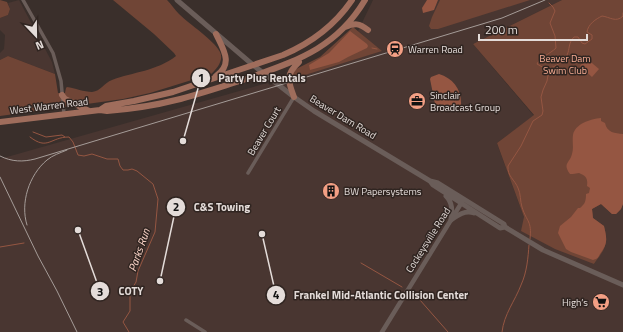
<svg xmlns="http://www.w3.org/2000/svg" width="623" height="332" font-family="'Titillium Web',sans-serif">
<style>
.built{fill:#493631}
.green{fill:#704536}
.water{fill:#955642}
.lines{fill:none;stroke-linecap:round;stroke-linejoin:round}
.stream{stroke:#955642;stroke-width:1}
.minor{stroke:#6a5d59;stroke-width:3.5}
.tertiary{stroke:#6a5d59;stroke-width:4.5}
.secondary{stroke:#6a5d59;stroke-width:5}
.primary{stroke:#9f6d5c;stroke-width:6}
.tram{stroke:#a59c98;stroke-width:1}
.rail{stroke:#a59c98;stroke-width:1}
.labels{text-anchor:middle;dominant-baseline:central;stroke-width:3;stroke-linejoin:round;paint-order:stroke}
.poi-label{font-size:10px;fill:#e4dcd9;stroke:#302521;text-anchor:start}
.park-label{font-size:10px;fill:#f8ad94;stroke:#302521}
.street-label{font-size:10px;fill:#e4dcd9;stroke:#302521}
.water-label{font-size:11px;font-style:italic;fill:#fdd6c9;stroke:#302521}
.leader{fill:none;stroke:#e4dcd9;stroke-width:1.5}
.callout-dot{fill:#e4dcd9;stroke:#302521;stroke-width:1.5}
.mark-label{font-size:12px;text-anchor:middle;font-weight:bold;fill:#111}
.callout-label{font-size:11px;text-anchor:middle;font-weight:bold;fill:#e4dcd9;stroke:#302521;stroke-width:3;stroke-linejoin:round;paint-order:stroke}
</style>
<rect width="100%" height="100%" fill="#3a2f2b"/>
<path class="built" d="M19 0 52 62 55 74 8 56 0 60V53L4 49 5 35 0 30V18L8 15 10 9 8 3Z
M373 0H562L473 44 534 116 497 143 524 217 594 264 606 245V239L604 226 593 218 592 214V209L601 204 612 214 621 209 623 204V332H0V159L267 83 270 85 381 51 358 31Z"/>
<path class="green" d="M0 0 7 2 10 9 8 15 0 18Z
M113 0H167C171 4 175 10 179 14 190 25 213 39 220 52 224 60 217 69 211 74L150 93 123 99 0 116V60L8 56 55 74 58 93H65L66 88 67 87C75 88 84 92 92 92 101 91 104 83 112 80 133 72 157 71 176 56L174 53 154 34Z
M440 0H530L438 29H431L429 26 432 17Z
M562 0H623V204L621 209 616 214H612L601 204 592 209 593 218 604 226C609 246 605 248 594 264L555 249 521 231 524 217 497 143 534 115 473 44Z
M353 27 382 51 292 79 291 75 294 70 320 57Z"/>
<path class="water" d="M427 0H438L434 10 423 13 422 8Z
M350 31 367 44 368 46 367 48 348 57 339 62 310 70 309 65 329 53Z
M586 58 599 69 592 77 580 66Z
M439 74C453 78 462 90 461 105 454 110 442 109 435 104L430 79 431 77Z
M601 118V121L605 123C607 133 615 133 623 134V204L621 209 616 214H612L601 204 592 209 593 218 604 226C607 239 608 243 600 254 598 258 597 259 593 260L571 252 566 249 558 233 560 226 571 217 578 208H580C585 204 586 201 586 194L589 193 590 188 587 186C588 178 586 176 579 173L573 174H570C562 163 570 163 572 154 574 148 572 142 573 135 575 124 590 119 601 118Z"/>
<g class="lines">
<path class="stream" d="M372 48 377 49
M548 73 546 69 537 64C540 57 550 54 556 48L555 36 550 23 555 11 553 7 549 3
M33 132 46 137 62 135 65 137
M30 137C48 151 50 137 69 137L73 142 78 155 84 156 92 154 107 159H118L120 166 123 170H128L132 169 137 171 153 184 158 199 155 232 138 271 136 282 130 292V311L123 322 129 332
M530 239C532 220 527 223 522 207 520 201 521 194 518 188 515 180 507 176 508 166L521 146 533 121 542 115 543 111 541 97 543 90 547 81 549 69C555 66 564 62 567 55 570 49 568 43 574 37H578L582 43 585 44 592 39V35L587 32C588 24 596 19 602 16 610 17 616 23 623 16V13
M0 247 24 243
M361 263 402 287
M413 292 448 332
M502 332C504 314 515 301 521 285 527 272 528 258 529 245"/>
<path class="minor" d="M23 0 53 53 61 81 64 114
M248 173 294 97
M186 320 205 332"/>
<path class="tertiary" d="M382 332 462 202"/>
<path class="secondary" d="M177 0 253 65 294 97 314 111 430 181 433 185 500 228 505 227
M430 181 438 183 504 224 505 227 543 250 623 285
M446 196C453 203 452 211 451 220
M451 220C458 215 465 210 474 213"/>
<path class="primary" d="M345 27C355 23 359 23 368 30
M216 76C234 64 223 49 216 34
M62 95 65 99 89 111
M294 97C288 81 285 75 299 62
M100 110 106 106 134 101 173 92 283 55C311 43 335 25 352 0
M0 122 100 110 107 111C130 109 153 106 176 100 200 94 223 86 246 79 295 61 336 49 365 0"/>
<path class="tram" d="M0 156C12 162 23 162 35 159L502 18 545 0"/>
<path class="rail" d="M0 177 38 256 57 291 77 332
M27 225C20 203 29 175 47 160 53 155 60 153 67 150"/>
</g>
<defs>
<g id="station-disc" transform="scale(0.9)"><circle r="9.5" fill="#f39f84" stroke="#302521"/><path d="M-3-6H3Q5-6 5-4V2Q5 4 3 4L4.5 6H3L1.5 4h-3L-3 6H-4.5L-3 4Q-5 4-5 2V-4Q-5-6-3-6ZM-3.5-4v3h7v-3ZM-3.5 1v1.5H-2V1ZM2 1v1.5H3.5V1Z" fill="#111"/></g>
<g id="office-disc" transform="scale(0.9)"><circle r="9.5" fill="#f39f84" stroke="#302521"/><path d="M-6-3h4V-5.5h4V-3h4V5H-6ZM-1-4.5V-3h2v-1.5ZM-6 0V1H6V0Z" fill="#111"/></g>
<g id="building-disc" transform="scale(0.9)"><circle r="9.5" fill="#f39f84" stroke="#302521"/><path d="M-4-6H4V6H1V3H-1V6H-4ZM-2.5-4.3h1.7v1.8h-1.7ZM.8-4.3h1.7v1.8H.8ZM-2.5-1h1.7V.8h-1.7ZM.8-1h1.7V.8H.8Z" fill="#111"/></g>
<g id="supermarket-disc" transform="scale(0.9)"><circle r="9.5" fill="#f39f84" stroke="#302521"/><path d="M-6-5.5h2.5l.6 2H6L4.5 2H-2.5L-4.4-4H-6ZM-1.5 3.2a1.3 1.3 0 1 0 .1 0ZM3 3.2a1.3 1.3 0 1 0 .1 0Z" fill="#111"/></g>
</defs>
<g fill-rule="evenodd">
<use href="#station-disc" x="395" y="49"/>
<use href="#office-disc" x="417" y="101"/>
<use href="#building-disc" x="331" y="191"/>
<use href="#supermarket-disc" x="601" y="302"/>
</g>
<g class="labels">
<g class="poi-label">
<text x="408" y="49">Warren Road</text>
<text x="430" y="95">Sinclair<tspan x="430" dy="12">Broadcast Group</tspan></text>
<text x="344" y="191">BW Papersystems</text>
<text x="588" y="302" text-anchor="end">High’s</text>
</g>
<g class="park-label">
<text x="565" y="58">Beaver Dam<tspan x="565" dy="12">Swim Club</tspan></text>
</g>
<g class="street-label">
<text transform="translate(49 106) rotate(-7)">West Warren Road</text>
<text transform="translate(343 117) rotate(31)">Beaver Dam Road</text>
<text transform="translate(264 131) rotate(-59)">Beaver Court</text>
<text transform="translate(428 240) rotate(-58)">Cockeysville Road</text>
</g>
<g class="water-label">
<text transform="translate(139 250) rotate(-71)">Parks Run</text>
</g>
</g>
<path class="leader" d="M183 141L201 78M160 281L176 207M78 230L100 291M262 234L276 295"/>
<g class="callout-dot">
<circle cx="183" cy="141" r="4"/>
<circle cx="160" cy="281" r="4"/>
<circle cx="78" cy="230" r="4"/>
<circle cx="262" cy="234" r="4"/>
<circle cx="201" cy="78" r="10"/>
<circle cx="176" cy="207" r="10"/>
<circle cx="100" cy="291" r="10"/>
<circle cx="276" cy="295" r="10"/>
</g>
<g class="mark-label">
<text x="201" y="82">1</text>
<text x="176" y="211">2</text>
<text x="100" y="296">3</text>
<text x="276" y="299">4</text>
</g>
<g class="callout-label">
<text x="262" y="82">Party Plus Rentals</text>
<text x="222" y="211">C&amp;S Towing</text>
<text x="131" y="295">COTY</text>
<text x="381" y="299">Frankel Mid-Atlantic Collision Center</text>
</g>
<g transform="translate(36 36) rotate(158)" stroke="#302521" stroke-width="3" paint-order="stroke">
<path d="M0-3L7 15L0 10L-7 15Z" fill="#e4dcd9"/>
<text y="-6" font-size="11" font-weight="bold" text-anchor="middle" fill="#e4dcd9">N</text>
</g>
<path d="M479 34v6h108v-6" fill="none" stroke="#e4dcd9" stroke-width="2"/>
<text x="485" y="34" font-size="12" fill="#e4dcd9" stroke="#302521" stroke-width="3" paint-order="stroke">200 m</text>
</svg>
